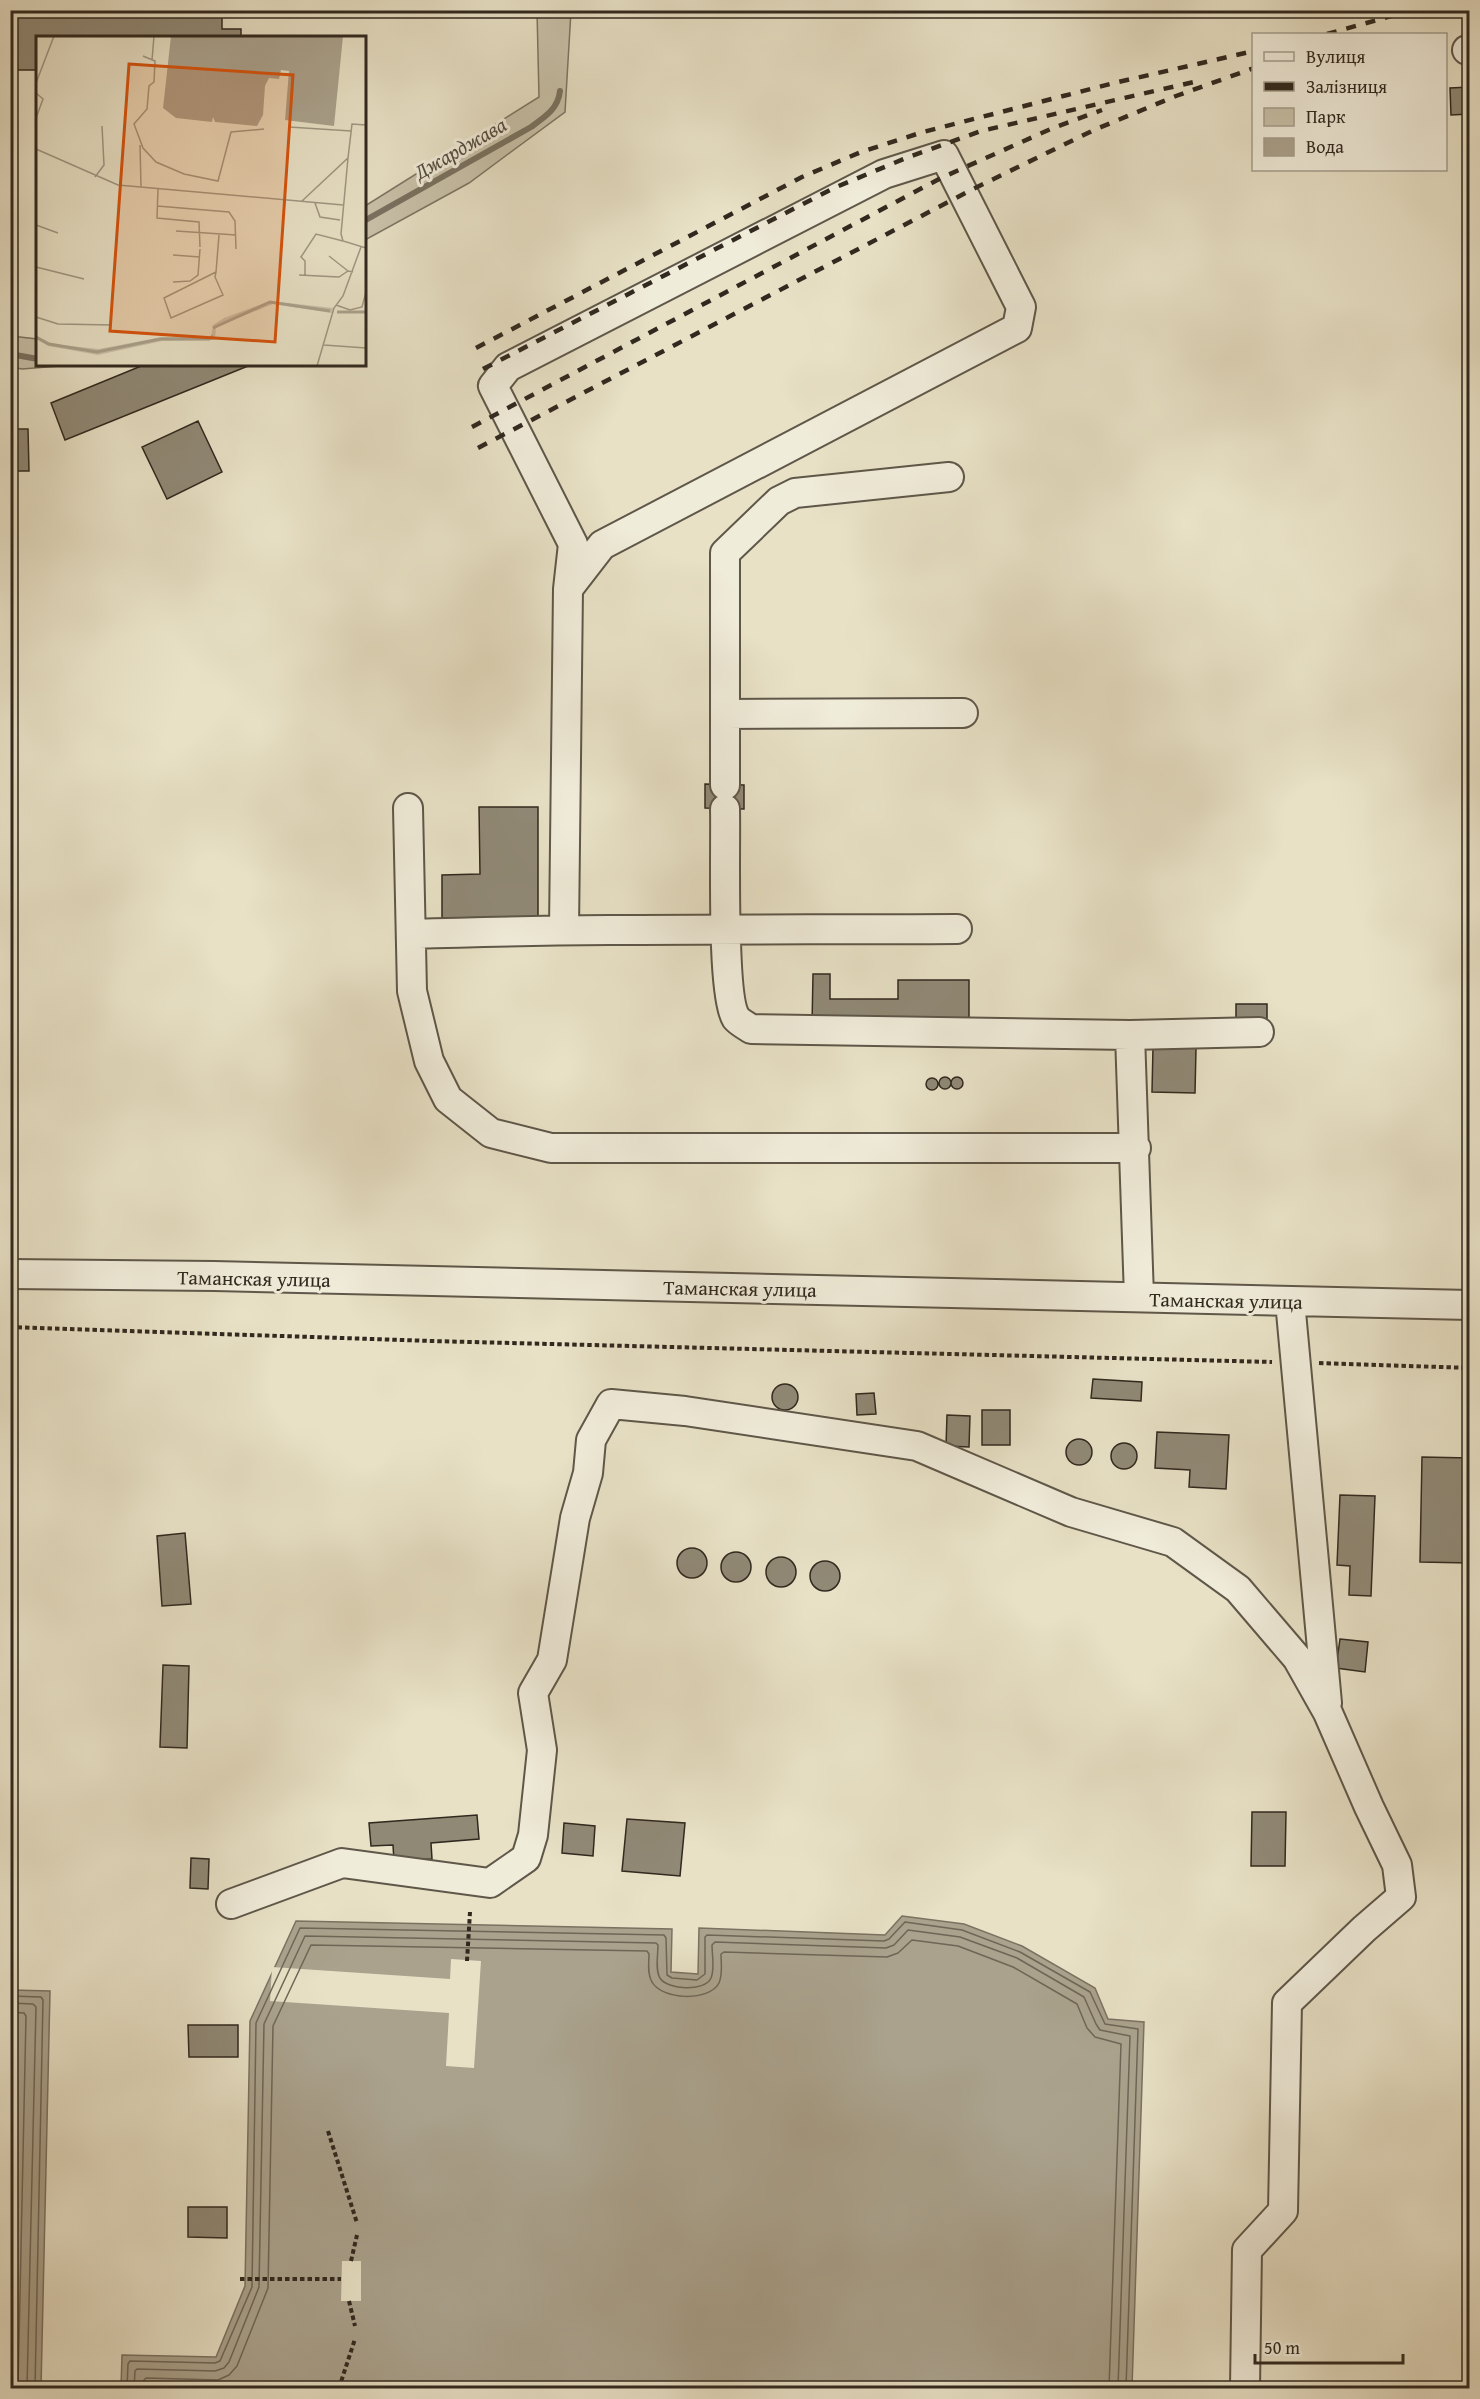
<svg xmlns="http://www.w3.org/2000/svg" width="1480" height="2399" font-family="'Gentium Book Plus',serif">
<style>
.green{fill:#c9c2aa;stroke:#7d7664;stroke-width:1.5}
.water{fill:#aaa28d;stroke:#7a7261;stroke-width:1.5}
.pier{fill:#e8e1c6}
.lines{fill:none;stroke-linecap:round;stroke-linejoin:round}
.shore{stroke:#6e6656;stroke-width:1.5}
.stream{stroke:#7a7261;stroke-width:6}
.building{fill:#908976;stroke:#31291f;stroke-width:1.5}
.minor-casing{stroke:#5f5749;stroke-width:32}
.path{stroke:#31291f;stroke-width:4;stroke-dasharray:4.5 3;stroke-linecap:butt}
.minor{stroke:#f0ecda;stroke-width:28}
.rail{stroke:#31291f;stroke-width:4.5;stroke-dasharray:10 10;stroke-linecap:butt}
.labels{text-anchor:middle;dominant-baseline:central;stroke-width:6;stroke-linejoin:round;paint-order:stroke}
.street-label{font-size:20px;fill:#31291f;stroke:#f0ecda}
.water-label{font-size:21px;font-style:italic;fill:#554d40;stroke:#f0ecda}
.inset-river{fill:none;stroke:#aaa28d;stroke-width:3}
.inset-road{fill:none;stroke:#9f9783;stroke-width:1.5}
.view{fill:#d6540e;fill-opacity:0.15;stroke:#d6540e;stroke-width:3}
.inset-edge{fill:none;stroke:#31291f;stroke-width:3}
</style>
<rect width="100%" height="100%" fill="#e8e1c6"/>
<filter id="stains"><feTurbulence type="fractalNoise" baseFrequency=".00333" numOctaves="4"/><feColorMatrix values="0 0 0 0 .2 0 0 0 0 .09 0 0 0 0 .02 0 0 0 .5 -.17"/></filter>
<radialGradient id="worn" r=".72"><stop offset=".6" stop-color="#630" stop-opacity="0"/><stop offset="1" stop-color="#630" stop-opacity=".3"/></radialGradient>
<path class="green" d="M537 11H571L565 112 469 183 365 240V206L539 97Z
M11 336 37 339 38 364 72 365 22 369 11 367Z"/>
<path class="water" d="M902 1916 964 1924 1022 1946 1095 1988 1108 2019 1144 2022 1132 2388H121L122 2355 216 2357 245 2286 250 2021 296 1921 672 1929 671 1972 698 1974 699 1928 885 1935Z
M11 1990 50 1991 41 2388H11Z"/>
<path class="pier" d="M451 1959 481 1961 474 2068 446 2066 449 2013 270 2001 272 1967 450 1979Z
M342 2261H361V2301H341Z"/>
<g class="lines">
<path class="shore" d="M10 1996 41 1997 43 2000 35 2388
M10 2003 33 2004 36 2007 27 2388
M10 2012 24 2013 26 2016 18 2388
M127 2388 128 2364 130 2361 215 2363 220 2361 252 2287 256 2023 300 1928 664 1935 666 1938 667 1975 672 1978 697 1980 705 1974V1937L707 1935 884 1941 889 1939 905 1922 962 1930 1020 1952 1090 1992 1105 2024 1138 2029 1126 2388
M134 2388 135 2371 137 2369 215 2371 224 2368 229 2362 259 2287 264 2024 305 1936 656 1943 658 1945C658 1955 655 1970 660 1978 667 1990 705 1992 711 1978 715 1969 712 1955 712 1945L715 1942 886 1948 894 1945 908 1930 960 1937 1017 1958 1084 1997 1096 2024 1100 2030 1130 2036 1118 2388
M143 2388 144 2380 146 2378 218 2380 229 2375 237 2366 268 2288 273 2026 311 1945 647 1951 649 1954C649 1963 647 1974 652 1982 662 2000 709 2002 719 1983 723 1974 721 1963 721 1954L724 1952 887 1957 898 1953 912 1940 958 1946 1013 1967 1077 2004 1087 2028 1095 2037 1121 2044 1109 2388"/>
<path class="stream" d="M558 10V15
M364 221 531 127C545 117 558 109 560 91
M10 354 38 359"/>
</g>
<path class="building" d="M10 10H222V29H241V38H38V70H10Z
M1470 87V114L1451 115 1450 88Z
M146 364H253L65 440 51 403Z
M198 421 222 472 167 499 142 447Z
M10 429H28L29 471H10Z
M705 784 744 785V809L705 808Z
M479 807H538V917L442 918V875L480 874Z
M813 974H830V999H898V980H969V1025H812Z
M1236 1004H1267V1021H1236Z
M1153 1047 1196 1048 1195 1093 1152 1092Z
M951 1083a6 6 0 1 1 12 0a6 6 0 1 1-12 0Z
M939 1083a6 6 0 1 1 12 0a6 6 0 1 1-12 0Z
M926 1084a6 6 0 1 1 12 0a6 6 0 1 1-12 0Z
M1093 1379 1142 1382 1141 1401 1091 1398Z
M772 1397a13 13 0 1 1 26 0a13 13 0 1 1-26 0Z
M874 1393 876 1414 857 1415 856 1394Z
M982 1410H1010V1445H982Z
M947 1415 970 1416 969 1447 946 1446Z
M1157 1432 1229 1435 1226 1489 1189 1487 1190 1470 1155 1468Z
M1066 1452a13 13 0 1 1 26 0a13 13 0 1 1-26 0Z
M1111 1456a13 13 0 1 1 26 0a13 13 0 1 1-26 0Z
M1422 1457 1470 1458V1563L1420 1562Z
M1340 1495 1375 1496 1371 1596 1349 1595 1350 1566 1337 1565Z
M185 1533 191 1604 162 1606 157 1536Z
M677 1563a15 15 0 1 1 30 0a15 15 0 1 1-30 0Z
M721 1567a15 15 0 1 1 30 0a15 15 0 1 1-30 0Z
M766 1572a15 15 0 1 1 30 0a15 15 0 1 1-30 0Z
M810 1576a15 15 0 1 1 30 0a15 15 0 1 1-30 0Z
M1340 1639 1368 1642 1365 1672 1336 1668Z
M163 1665 189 1666 187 1748 160 1747Z
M1252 1812H1286L1285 1866H1251Z
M477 1815 479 1839 431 1843 432 1859 394 1861 393 1845 371 1846 369 1823Z
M627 1819 685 1823 680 1876 622 1871Z
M564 1823 595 1826 593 1856 562 1853Z
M191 1858 209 1859 208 1889 190 1888Z
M188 2025H238V2057H189Z
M188 2207H227V2238L188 2237Z"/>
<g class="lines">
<g class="minor-casing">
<path id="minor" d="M1467 50 1470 49
M725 714 963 713
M725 785V553L779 501 795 493 949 477
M408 808 412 991 429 1061 448 1099 491 1133 551 1148H1136
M725 809C726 845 721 995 736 1018 739 1022 747 1026 751 1029L1130 1035 1139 1297
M564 929 568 589 573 544 493 386 508 367 884 174 944 155 1021 307 1017 328 602 545 568 589
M411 934C593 928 775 930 957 929
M1130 1035 1259 1032
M10 1274 214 1276 1470 1305
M1290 1301 1327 1703
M231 1904 342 1863 490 1883 526 1858 533 1835 542 1750 533 1693 552 1660 575 1518 588 1473 591 1440 611 1404 685 1411 917 1446 1071 1512 1173 1542 1238 1589 1297 1658 1328 1713 1369 1807 1397 1865 1401 1897 1364 1929 1287 2003 1283 2211 1247 2250 1245 2388"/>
</g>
<path class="path" d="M10 1327 431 1341 1272 1362
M1319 1363 1470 1368
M467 1961 470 1912
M328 2131 357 2223
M351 2261 357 2235
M240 2279H341
M349 2301 355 2326
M339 2388 355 2339"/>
<use href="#minor" class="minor"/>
<path class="rail" d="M1327 34 1413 10
M476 348 802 177 861 152 923 132 1114 83 1254 51
M483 369 834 188 906 158 981 131 1198 81
M472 427 941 178 1053 128 1102 110
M478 448 973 189 1094 130 1176 96 1254 68"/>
</g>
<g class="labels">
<g class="street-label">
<text transform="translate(254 1278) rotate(1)">Таманская улица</text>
<text transform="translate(740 1288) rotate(1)">Таманская улица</text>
<text transform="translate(1226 1300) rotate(1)">Таманская улица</text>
</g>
<g class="water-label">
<text transform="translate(460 148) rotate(-30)">Джарджава</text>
</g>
</g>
<g transform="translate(36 36)">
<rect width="330" height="330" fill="#e8e1c6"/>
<path d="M234 265 297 272 296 277 237 268 180 291 179 304 126 305 62 319 12 310 0 303V300L16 308 63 313 126 301H175L177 289 188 282Z" fill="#c9c2aa"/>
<path d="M135 0H307L298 90 249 84 253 35 245 34 243 43 233 42 229 50 227 79 221 90 179 86 177 81 176 86 140 82 127 72Z" fill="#aaa28d"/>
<path class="inset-river" d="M301 276H330M177 292 234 266 294 275M0 301 13 308 61 316 124 303H173L177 300"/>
<path class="inset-road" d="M107 20 119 25 118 46 113 50 111 73 98 88 107 112 120 126 148 138 182 145 195 96 228 93M116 24 118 0M0 47 18 0M0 57 7 63 0 82M253 91 315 95M104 109 105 151M0 113 82 149 307 169M312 122 316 88 330 89M59 141 68 129 66 90M122 153 121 182 163 186 164 211M266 165 312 122 305 198 307 205 330 212M279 167 284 181 304 184M121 170 193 176 199 185 200 213M0 189 22 197M140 195 200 199M137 219 164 221M293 220 312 235M0 231 48 243M180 236 128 262 135 282 187 259 179 241 180 236 183 199M263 239 303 241 312 235 317 236M269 240V225L265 221 280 198 307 205M137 246 154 245 162 239 164 213M300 269 314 274 326 271 330 256M0 281 22 288 76 289M288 309 330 312M281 330 298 272 307 260 325 211"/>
<path class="view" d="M93 28 257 39 239 306 74 295Z"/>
<rect width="330" height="330" class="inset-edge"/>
</g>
<rect width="1480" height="2399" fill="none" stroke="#e8e1c6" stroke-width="36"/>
<rect x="12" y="12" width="1456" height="2375" fill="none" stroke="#31291f" stroke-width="3"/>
<rect x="18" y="18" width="1444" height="2363" fill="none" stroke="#31291f" stroke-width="1.5"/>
<rect x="1252" y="33" width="195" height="138" fill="#f0ecda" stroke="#a49e8f" stroke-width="1.5"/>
<rect x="1264" y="52" width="30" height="9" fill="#f0ecda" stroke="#a49e8f" stroke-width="1.5"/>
<text x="1306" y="63" font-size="18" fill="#31291f">Вулиця</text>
<rect x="1264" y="82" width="30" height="9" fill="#31291f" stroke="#a49e8f" stroke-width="1.5"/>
<text x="1306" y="93" font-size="18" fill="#31291f">Залізниця</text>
<rect x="1264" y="108" width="30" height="18" fill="#c9c2aa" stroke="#a49e8f" stroke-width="1.5"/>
<text x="1306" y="123" font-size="18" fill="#31291f">Парк</text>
<rect x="1264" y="138" width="30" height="18" fill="#aaa28d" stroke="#a49e8f" stroke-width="1.5"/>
<text x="1306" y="153" font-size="18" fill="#31291f">Вода</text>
<path d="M1255 2354v9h148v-9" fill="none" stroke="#31291f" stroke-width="3"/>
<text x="1264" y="2354" font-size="18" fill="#31291f" stroke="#f0ecda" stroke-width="4.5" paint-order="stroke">50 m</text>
<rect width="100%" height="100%" filter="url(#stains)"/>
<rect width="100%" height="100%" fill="url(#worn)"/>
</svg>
